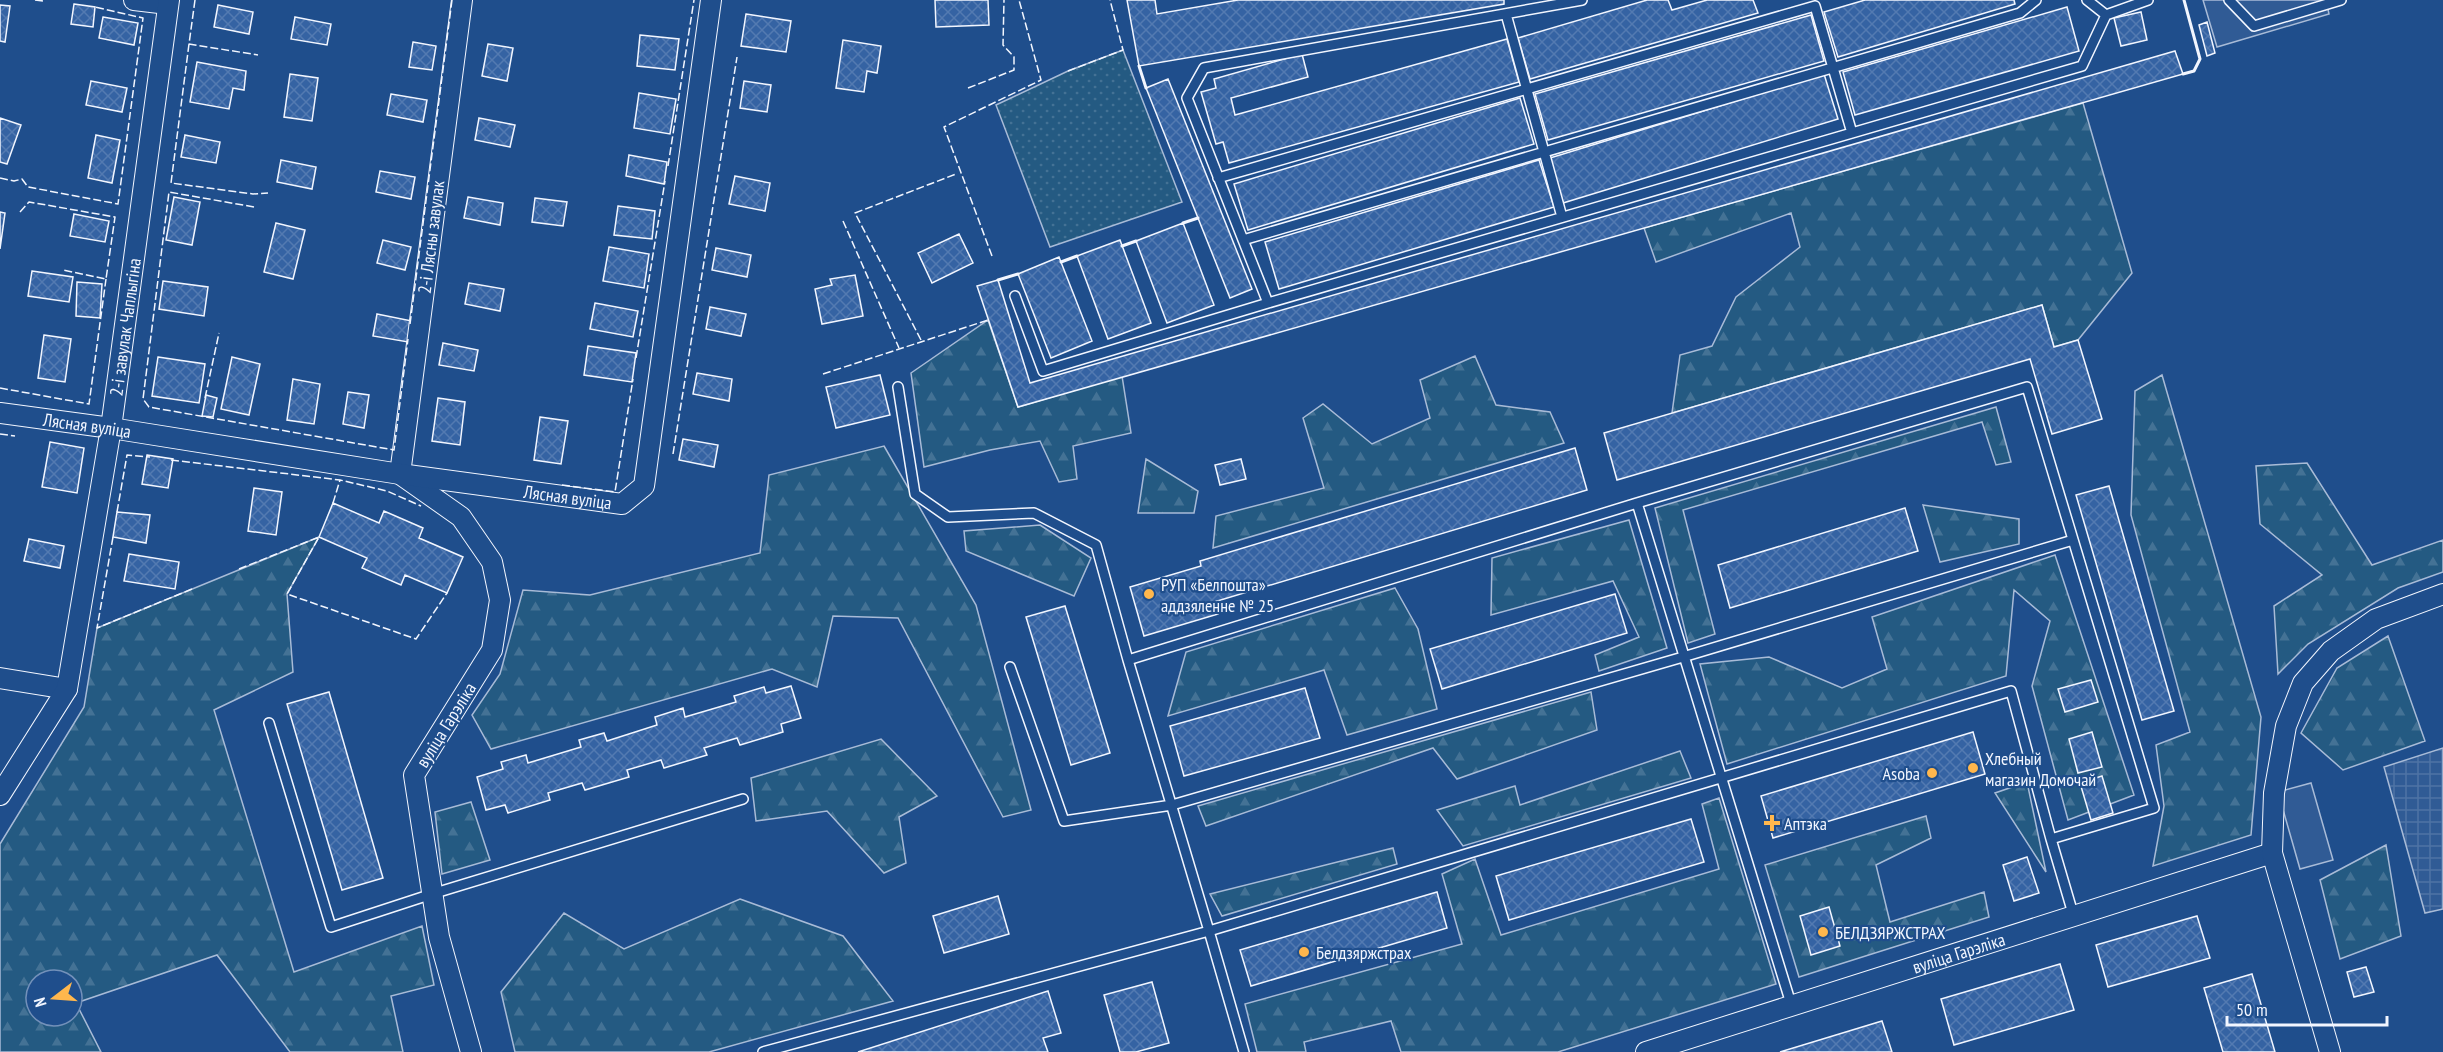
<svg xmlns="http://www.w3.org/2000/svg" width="2443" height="1052" font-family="'PT Sans Narrow',sans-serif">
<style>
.forest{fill:url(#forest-firs);stroke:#a8bbd7;stroke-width:1.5;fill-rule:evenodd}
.garden{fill:url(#garden-dots);stroke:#a8bbd7;stroke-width:1.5}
.parking{fill:#305b95;stroke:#a8bbd7;stroke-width:1.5}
.plaza{fill:url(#plaza-grid);stroke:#a8bbd7;stroke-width:1.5}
.building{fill:url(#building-cross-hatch);stroke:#f2f6ff;stroke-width:1.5}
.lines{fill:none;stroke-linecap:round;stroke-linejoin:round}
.service-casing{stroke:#f2f6ff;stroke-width:12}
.minor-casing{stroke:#f2f6ff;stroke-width:22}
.service{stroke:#1f4e8c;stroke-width:9}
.minor{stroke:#1f4e8c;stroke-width:20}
.fence{stroke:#f2f6ff;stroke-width:1.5;stroke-dasharray:8 3;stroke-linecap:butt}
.wall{stroke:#f2f6ff;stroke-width:3}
.poi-dot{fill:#ffb74d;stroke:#1f4e8c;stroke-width:2}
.labels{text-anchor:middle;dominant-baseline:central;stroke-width:4.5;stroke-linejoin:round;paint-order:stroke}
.street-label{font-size:18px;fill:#f2f6ff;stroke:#1f4e8c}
.poi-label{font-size:18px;fill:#f2f6ff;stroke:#1f4e8c;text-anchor:start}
</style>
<defs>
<pattern id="forest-firs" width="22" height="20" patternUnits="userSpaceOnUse" patternTransform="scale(1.5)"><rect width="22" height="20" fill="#245a82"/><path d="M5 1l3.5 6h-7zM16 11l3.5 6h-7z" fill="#447295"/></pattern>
<pattern id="garden-dots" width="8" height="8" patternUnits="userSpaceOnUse" patternTransform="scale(1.5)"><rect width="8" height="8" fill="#245a82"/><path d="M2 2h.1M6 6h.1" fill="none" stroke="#447295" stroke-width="1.8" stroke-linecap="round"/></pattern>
<pattern id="plaza-grid" width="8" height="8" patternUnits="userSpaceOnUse" patternTransform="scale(1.5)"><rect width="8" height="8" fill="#305b95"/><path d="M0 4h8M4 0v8" fill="none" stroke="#4e73a5"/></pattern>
<pattern id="building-cross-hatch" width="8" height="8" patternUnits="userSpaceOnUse" patternTransform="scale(1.5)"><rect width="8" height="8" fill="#3563a3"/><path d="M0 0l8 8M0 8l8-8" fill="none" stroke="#537ab1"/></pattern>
</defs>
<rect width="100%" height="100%" fill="#1f4e8c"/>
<path class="forest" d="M2083 103 2132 273 2078 340 2054 347 2042 305 1672 413 1680 355 1712 346 1736 297 1800 247 1791 213 1656 262 1644 228Z
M988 320 1018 407 1122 376 1131 433 1073 446 1077 479 1059 482 1040 441 990 450 924 467 911 373Z
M1475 356 1496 405 1550 412 1564 443 1213 548 1216 516 1324 488 1303 418 1323 404 1372 444 1430 418 1420 380Z
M2162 375 2261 717 2251 835 2153 866 2164 806 2156 745 2190 732 2131 515 2135 391Z
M1996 407 2011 462 1996 465 1982 422 1683 510 1715 634 1688 643 1655 508Z
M884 446 976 605 1031 810 1003 817 898 618 833 616 817 687 772 669 491 749 472 715 500 674 523 590 590 595 760 553 769 475Z
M1146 459 1198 491 1194 513H1138Z
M2307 463 2372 565 2443 540V572L2398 588 2308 644 2278 674 2274 606 2322 575 2260 524 2256 466Z
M1923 505 2019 519V544L1940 562Z
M1629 520 1667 648 1599 671 1595 655 1639 637 1613 581 1491 615 1492 558Z
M1040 525 1091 558 1074 596 966 551 964 531Z
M319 537 287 594 293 672 214 710 294 972 422 926 434 985 391 996 403 1052H290L217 955 76 1003 101 1052H0V844L84 707 97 628ZM36 980H72V1016H36Z
M2055 555 2134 795 2068 820 2032 686 2050 621 2014 590 2006 676 1727 764 1700 664 1769 657 1842 688 1887 669 1872 617Z
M1395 588 1418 629 1437 709 1347 735 1324 670 1168 716 1186 652Z
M2388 636 2425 741 2343 770 2301 733 2337 668Z
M1591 692 1597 730 1457 779 1433 748 1206 826 1198 806Z
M881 739 937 796 899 817 906 863 884 873 827 811 756 821 751 778Z
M1680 751 1691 778 1463 846 1437 810 1515 786 1520 805Z
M2027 782 2046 872 1995 793Z
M1719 798 1776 984 1558 1052H1401L1391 1021 1304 1042 1306 1052H1257L1245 1004 1462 944 1442 874 1475 859 1501 935 1719 869 1702 804Z
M471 802 490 860 442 874 435 812Z
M1926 816 1931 838 1876 865 1890 922 1984 892 1989 917 1799 977 1765 865Z
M2386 845 2401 936 2340 959 2320 880Z
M1393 848 1397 864 1222 916 1210 894Z
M740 899 843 936 893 1001 709 1052H515L501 992 564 913 624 949Z"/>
<path class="garden" d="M1123 50 1182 202 1050 247 996 105 1068 71Z"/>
<path class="parking" d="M2203 0H2326L2329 14 2217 47Z
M2311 783 2333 860 2300 869 2278 792Z"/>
<path class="plaza" d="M2443 748V909L2425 913 2384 767Z"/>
<path class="building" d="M935 0H988L989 25 936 27Z
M1127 0H1155L1157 14 1238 0H1504V4L1139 66Z
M1647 0H1668L1672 10 1707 0H1753L1758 13 1530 79 1518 38Z
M1865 0H2014L2015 4 1838 57 1824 12Z
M74 4 95 7 93 27 71 24Z
M0 5 10 6 5 42 0 41Z
M218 5 253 12 249 34 214 27Z
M2067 7 2079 51 1855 115 1843 72Z
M2141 12 2147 40 2121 46 2114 18Z
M746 14 791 21 786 52 741 46Z
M1811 15 1824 61 1548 140 1535 94Z
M103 17 138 23 134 45 99 38Z
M295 17 331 24 327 45 291 39Z
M2207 22 2215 53 2207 56 2199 25Z
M640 35 679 39 675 70 637 66Z
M1507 39 1519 82 1229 163 1223 142 1216 144 1201 92 1216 88 1214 79 1302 54 1308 77 1231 98 1235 115Z
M843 40 881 46 877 73 867 71 864 92 836 88Z
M413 42 436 46 432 70 409 67Z
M488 44 513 48 507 81 482 76Z
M2175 51 2183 74 1018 407 977 286 998 280 1030 383Z
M197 62 246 71 244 90 233 88 229 109 190 102Z
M290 74 318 78 312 121 284 117Z
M1824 74 1838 119 1563 203 1550 158Z
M1168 79 1252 289 1230 298 1146 88Z
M91 81 127 88 122 112 86 105Z
M744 81 771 85 767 112 740 108Z
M639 93 676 99 670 134 634 128Z
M391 94 427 100 423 122 387 115Z
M1520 98 1534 144 1248 230 1234 184Z
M0 118 21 125 7 164 0 162Z
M479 118 515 125 510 147 475 140Z
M96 135 120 140 112 183 88 178Z
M185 135 220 142 216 163 181 157Z
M629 155 667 162 664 184 626 176Z
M281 160 316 167 312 189 277 182Z
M1539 160 1554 207 1279 289 1265 242Z
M380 171 415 177 411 199 376 192Z
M735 176 770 183 765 211 729 204Z
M174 197 200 202 192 245 166 240Z
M468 197 503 203 500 225 464 218Z
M535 198 567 202 563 226 532 222Z
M618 206 655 211 652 239 614 235Z
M0 212 5 213 0 249Z
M74 214 109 221 105 242 70 236Z
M276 223 305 230 293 279 264 272Z
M1183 223 1214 305 1167 323 1136 241Z
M959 234 973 263 932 283 918 253Z
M383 240 411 247 405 270 377 263Z
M1120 240 1151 323 1108 339 1077 256Z
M609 247 649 254 644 288 603 281Z
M716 248 751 255 747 277 712 270Z
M1059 257 1092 341 1051 358 1018 274Z
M32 271 73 277 69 302 28 296Z
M855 275 863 316 822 324 815 289 832 285 830 279Z
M163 281 208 287 204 316 159 309Z
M77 282 102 284 100 318 76 316Z
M469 283 504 289 500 311 465 304Z
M595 303 638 311 633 337 590 329Z
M2042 305 2054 347 2078 340 2102 419 2052 434 2030 359 1617 480 1604 433Z
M710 307 746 314 741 336 706 329Z
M377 314 412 321 408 342 373 336Z
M44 335 71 339 65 382 38 378Z
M443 343 478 350 474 371 439 365Z
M588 346 636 353 632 382 584 375Z
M158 357 205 364 199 403 152 396Z
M232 357 260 364 249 415 221 409Z
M697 373 732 379 729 401 693 394Z
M880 375 890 415 836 428 826 387Z
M293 379 320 384 314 424 287 420Z
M348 392 369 395 364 428 343 424Z
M206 395 217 398 213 417 202 416Z
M438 398 465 402 460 445 432 441Z
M540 417 568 421 561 464 534 460Z
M683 439 718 445 714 467 679 460Z
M50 442 84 448 77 493 42 487Z
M1575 448 1587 490 1214 602 1218 614 1144 636 1130 587 1201 566 1200 561Z
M147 455 173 459 168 488 142 484Z
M1241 459 1246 479 1220 485 1215 465Z
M2109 486 2174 711 2142 720 2076 495Z
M254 488 282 492 276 535 248 531Z
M333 503 379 523 384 511 423 528 419 538 463 557 447 593 405 575 401 585 362 568 367 558 319 537Z
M1905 508 1918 551 1730 608 1718 565Z
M117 512 150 515 146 543 113 537Z
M29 539 64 546 60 568 24 561Z
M129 554 179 562 175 589 124 581Z
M1615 594 1627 633 1442 689 1430 649Z
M1065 606 1110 753 1071 765 1026 617Z
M2091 680 2098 702 2065 712 2058 689Z
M791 686 801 718 781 724 783 732 740 745 737 738 704 748 707 755 664 768 661 760 627 770 629 777 585 790 582 783 548 793 550 800 508 813 505 805 486 810 477 777 503 769 501 762 526 755 528 763 581 747 579 740 604 733 607 741 657 725 655 717 683 708 685 717 736 702 734 696 764 687 766 693Z
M1305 688 1320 738 1184 776 1170 726Z
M329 692 383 878 342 890 287 704Z
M1973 732 1985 774 1773 838 1761 796Z
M2092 732 2102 767 2078 773 2069 739Z
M2102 776 2113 813 2091 820 2080 783Z
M1691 819 1704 862 1509 920 1496 876Z
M2027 857 2039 893 2014 901 2003 865Z
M1437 892 1447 928 1251 986 1240 950Z
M998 896 1009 934 944 953 933 916Z
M1829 907 1840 946 1811 955 1800 916Z
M2197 916 2210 958 2108 987 2096 945Z
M2060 964 2074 1010 1954 1045 1941 999Z
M2366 967 2374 992 2354 997 2347 972Z
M2252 974 2275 1052H2223L2204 988Z
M1152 982 1169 1043 1136 1052H1120L1104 995Z
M1048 991 1061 1033 1043 1038 1048 1052H858Z
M1882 1021 1892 1052H1780Z"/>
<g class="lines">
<g class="service-casing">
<path id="service" d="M1582 0 1204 68 1187 98 1268 303 2082 66 2106 15 2148 0
M2087 0 2106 15
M2229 0 2254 26 2341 0
M1506 14 1562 217
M1218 178 1815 6 1852 133
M1243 240 2020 13 2036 0
M1015 296 1043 371 1268 303
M898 387 915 494 948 517 1034 513 1096 545 1128 660
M2027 387 2154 808 2051 839 2011 691 1209 931 1128 660 1637 503Z
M1637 503 1792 1007
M1010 667 1064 821 1172 805 1683 657 2073 540
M269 723 331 927 432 894 743 799
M2051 839 2074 917
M763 1052 1209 931 1244 1052"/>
</g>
<g class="minor-casing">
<g id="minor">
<path d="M134 0 168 4"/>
<path d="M462 0 400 474 461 517 492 562 500 600 492 650 414 775 439 937 471 1052"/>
<path id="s1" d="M0 413 111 428 400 474 622 504 644 486 711 0"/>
<path d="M0 678 67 689"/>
<path id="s2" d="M0 795 67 689 111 428 169 0"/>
<path id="s3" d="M1646 1052 2272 853"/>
<path d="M2330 1052 2272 853 2274 793 2286 726 2303 683 2331 651 2376 619 2443 594"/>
</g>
</g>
<use href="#service" class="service"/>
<use href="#minor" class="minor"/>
<path class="fence" d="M35 0 44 1
M195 0 189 44 258 55
M189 44 171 183 253 194 268 193
M1068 71 1123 50 1110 0
M968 88 1014 70V57L1003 45 1004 0
M668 166 694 0
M0 178 14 181 22 179 28 187 118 204 143 18 95 7
M254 207 169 192 143 399 149 407 394 450 408 339
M20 212 29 202 115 217 106 279 63 270
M843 221 899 348
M992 256 944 127 1041 80 1019 0
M410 324 452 0
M921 340 855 213 956 174
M636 358 665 181
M823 374 988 320
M0 388 89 404 106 279
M205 398 219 333
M0 434 15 436
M673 454 737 57
M171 460 340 480 387 491 421 506
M562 485 615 492 633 379
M333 503 340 480
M117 512 127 455 150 457
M113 537 97 628 192 589
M239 569 319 537 287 594 416 639 447 593"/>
<path class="wall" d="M1139 66 1146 88
M2183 74 2194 71 2200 59 2184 0
M1183 223 1198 218
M1122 246 1136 241
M1061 262 1077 256
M998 280 1018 274"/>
</g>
<g class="poi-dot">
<circle cx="1149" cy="594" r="6"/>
<circle cx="1973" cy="768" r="6"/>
<circle cx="1932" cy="773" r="6"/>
<path d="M1769 814h6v6h6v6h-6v6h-6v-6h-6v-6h6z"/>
<circle cx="1823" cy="932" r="6"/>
<circle cx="1304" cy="952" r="6"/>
</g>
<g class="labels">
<g class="street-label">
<text transform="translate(431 237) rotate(-83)">2-і Лясны завулак</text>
<text stroke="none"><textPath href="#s2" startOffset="492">2-і завулак Чаплыгіна</textPath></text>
<text stroke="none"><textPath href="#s1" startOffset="88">Лясная вуліца</textPath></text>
<text stroke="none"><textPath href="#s1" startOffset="574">Лясная вуліца</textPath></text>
<text transform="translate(446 725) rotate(-58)">вуліца Гарэліка</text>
<text stroke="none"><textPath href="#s3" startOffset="328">вуліца Гарэліка</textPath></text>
</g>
<g class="poi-label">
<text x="1161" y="584">РУП «Белпошта»<tspan x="1161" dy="21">аддзяленне № 25</tspan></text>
<text x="1985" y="758">Хлебный<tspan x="1985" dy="21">магазин Домочай</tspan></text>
<text x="1920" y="773" text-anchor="end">Asoba</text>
<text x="1784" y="823">Аптэка</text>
<text x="1835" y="932">БЕЛДЗЯРЖСТРАХ</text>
<text x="1316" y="952">Белдзяржстрах</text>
</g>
</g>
<g transform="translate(54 998) rotate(253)"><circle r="28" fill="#1f4e8c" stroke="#7391ba" stroke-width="1.5"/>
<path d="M0-4.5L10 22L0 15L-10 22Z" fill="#ffb74d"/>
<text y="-9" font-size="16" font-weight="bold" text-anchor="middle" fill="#f2f6ff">N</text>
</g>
<path d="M2227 1016v9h160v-9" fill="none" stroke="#f2f6ff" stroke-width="3"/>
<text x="2236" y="1016" font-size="18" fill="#f2f6ff" stroke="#1f4e8c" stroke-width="4.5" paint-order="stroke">50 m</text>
</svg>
